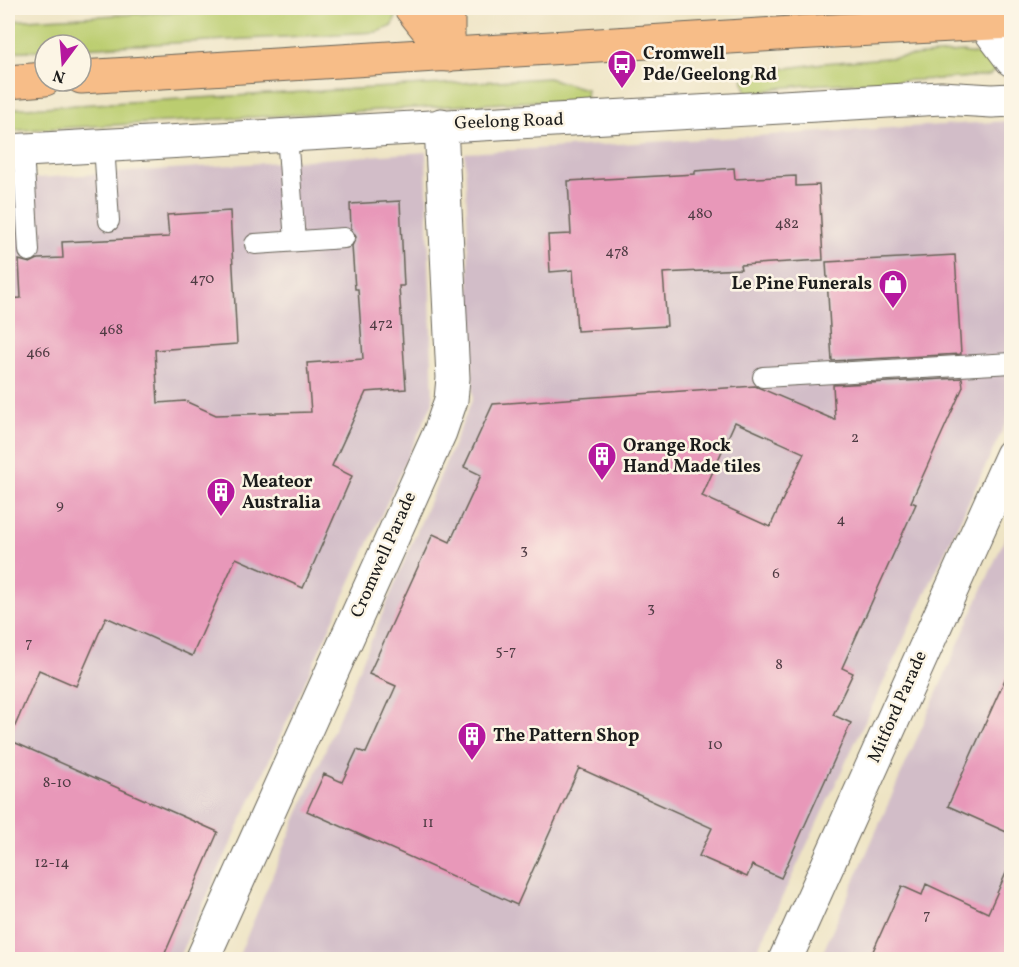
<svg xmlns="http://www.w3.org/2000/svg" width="1019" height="967" font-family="Vollkorn,serif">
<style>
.industrial{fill:#d2bdc8}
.green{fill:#bbcd70;stroke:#6c7446;stroke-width:1.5}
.building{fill:#e898b9;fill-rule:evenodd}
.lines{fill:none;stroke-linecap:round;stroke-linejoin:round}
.lane-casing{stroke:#666257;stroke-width:22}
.street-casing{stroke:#666257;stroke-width:35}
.highway-casing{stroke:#666257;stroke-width:35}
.lane{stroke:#fff;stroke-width:20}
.street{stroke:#fff;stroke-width:33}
.highway{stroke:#f7bd88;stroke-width:33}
.labels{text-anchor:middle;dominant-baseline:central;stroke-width:5;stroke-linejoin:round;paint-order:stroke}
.number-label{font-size:15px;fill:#4f3b43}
.poi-label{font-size:18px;font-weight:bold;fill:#1c1c1c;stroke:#fcf5e5;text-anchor:start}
.street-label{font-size:18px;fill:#1c1c1c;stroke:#fcf5e5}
</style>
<rect width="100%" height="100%" fill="#fcf5e5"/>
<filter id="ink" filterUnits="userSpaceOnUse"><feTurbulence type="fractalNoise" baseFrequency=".0167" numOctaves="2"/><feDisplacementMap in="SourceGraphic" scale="12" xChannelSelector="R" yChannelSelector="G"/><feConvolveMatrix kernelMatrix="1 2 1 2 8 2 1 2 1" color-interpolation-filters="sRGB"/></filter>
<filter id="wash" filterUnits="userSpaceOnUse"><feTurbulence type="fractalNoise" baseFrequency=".008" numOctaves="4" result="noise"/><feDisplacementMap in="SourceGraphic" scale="24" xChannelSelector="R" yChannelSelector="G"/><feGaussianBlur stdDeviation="1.35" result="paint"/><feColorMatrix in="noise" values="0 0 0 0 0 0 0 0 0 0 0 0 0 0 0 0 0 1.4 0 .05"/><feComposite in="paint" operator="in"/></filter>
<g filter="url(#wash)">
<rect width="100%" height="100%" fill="#eee4c4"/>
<path class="industrial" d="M1011 121V412L753 959 237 960 473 398 465 153Z
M426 152 433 402 178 959 8 960V180Z
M1011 524V959H820Z"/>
<path class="green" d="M246 8H392L396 17 391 27 376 32 81 48V45H45V50L8 52V21Z
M962 52 993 57 997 68 990 75 960 78 806 85 778 88 747 96 743 77 766 71 824 63Z
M548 78 586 89 587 103 567 104 539 101 8 131V109Z"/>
<g id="blocks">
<path class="building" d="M734 168 735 179 796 176V186L819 185 823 260 740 265 741 269 663 273 667 326 577 331 573 270 550 272 548 235 571 234 568 181 695 174V171Z
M400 201 404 286H399L406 389 366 392 332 466 352 476 303 588 236 558 192 656 106 617 76 686 39 670 9 740 218 832 162 960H8V299L21 298 19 260 30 263 38 259 63 258 62 242 169 237 167 215 230 211 237 344 155 350 158 403 185 401 216 415 311 412 307 363 363 359 358 289H355L352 246 356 237 351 229 350 204Z
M955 255 961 354 832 361 826 262Z
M962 378 963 387 911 502 916 504 842 668 853 673 833 715 851 723 781 878 752 865 747 877 699 856 712 828 579 768 517 905 307 811 324 774 342 782 357 750 366 753 396 686 369 674 433 534 450 542 481 475 464 467 493 404 755 386 835 420 833 385ZM735 422 804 453 770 527 702 496Z
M1011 666V834L948 806Z
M1011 862V960H869L902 886 922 895 926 884 988 913Z"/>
</g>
</g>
<g filter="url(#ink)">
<use href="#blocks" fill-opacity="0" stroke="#666257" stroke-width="1.5"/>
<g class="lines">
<g class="lane-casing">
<path id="lane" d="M287 135 295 241
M104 145 109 221
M23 150 29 251
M255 244 344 238
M763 377 1012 363"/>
</g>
<g class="street-casing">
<path id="street" d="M985 24 1012 60
M8 151 941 98 992 101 1012 100
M202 960 440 432 451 400 453 378 441 125
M785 960 1012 455"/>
</g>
<g class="highway-casing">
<path id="highway" d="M411 8 448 55
M448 55V8
M81 77 793 33 1012 22
M8 82 45 79"/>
</g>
<use href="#lane" class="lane"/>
<use href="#street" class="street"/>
<use href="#highway" class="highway"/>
</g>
</g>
<defs>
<g id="bus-pin" transform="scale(1.5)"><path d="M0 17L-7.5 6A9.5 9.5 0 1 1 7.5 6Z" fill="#b5179e" stroke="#fcf5e5"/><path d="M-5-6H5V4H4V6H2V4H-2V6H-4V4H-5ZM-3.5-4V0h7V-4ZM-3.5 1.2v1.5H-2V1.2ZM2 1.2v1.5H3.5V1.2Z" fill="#fff"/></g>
<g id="shop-pin" transform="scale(1.5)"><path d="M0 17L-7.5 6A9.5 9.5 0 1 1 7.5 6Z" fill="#b5179e" stroke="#fcf5e5"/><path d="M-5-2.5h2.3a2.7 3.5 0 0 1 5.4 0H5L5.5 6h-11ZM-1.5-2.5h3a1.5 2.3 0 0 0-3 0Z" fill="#fff"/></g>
<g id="building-pin" transform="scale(1.5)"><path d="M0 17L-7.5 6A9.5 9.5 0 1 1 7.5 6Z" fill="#b5179e" stroke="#fcf5e5"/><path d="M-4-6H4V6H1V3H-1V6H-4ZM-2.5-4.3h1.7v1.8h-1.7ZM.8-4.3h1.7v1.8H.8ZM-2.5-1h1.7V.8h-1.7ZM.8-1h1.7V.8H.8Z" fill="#fff"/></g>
</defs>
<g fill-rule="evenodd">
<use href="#bus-pin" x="622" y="64"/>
<use href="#shop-pin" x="893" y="284"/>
<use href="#building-pin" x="602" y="456"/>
<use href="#building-pin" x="221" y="492"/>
<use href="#building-pin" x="472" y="736"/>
</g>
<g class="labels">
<g class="number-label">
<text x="700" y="214">480</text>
<text x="787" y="224">482</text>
<text x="617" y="252">478</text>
<text x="202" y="279">470</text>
<text x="381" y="324">472</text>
<text x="111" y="330">468</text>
<text x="38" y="353">466</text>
<text x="855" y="438">2</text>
<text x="60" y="505">9</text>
<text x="841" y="520">4</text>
<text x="524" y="550">3</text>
<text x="776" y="574">6</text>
<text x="651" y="608">3</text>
<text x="29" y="643">7</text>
<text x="506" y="651">5-7</text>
<text x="779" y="665">8</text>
<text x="715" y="745">10</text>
<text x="57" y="783">8-10</text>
<text x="428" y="823">11</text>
<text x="52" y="863">12-14</text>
<text x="927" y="915">7</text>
</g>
<g class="poi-label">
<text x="643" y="54">Cromwell<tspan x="643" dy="21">Pde/Geelong Rd</tspan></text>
<text x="872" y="284" text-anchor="end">Le Pine Funerals</text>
<text x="623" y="446">Orange Rock<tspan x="623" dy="21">Hand Made tiles</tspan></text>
<text x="242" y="482">Meateor<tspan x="242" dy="21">Australia</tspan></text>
<text x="493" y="736">The Pattern Shop</text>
</g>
<g class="street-label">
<text transform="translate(509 122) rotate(-2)">Geelong Road</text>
<text transform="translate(384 555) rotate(-66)">Cromwell Parade</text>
<text transform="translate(898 707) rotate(-66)">Mitford Parade</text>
</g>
</g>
<rect width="1019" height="967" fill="none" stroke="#fcf5e5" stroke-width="30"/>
<g transform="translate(63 63) rotate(196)"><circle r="28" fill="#fcf5e5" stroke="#a29e95" stroke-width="1.5"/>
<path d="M0-4.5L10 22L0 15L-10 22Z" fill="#b5179e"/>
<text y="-9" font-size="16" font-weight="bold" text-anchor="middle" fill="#1c1c1c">N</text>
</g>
</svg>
